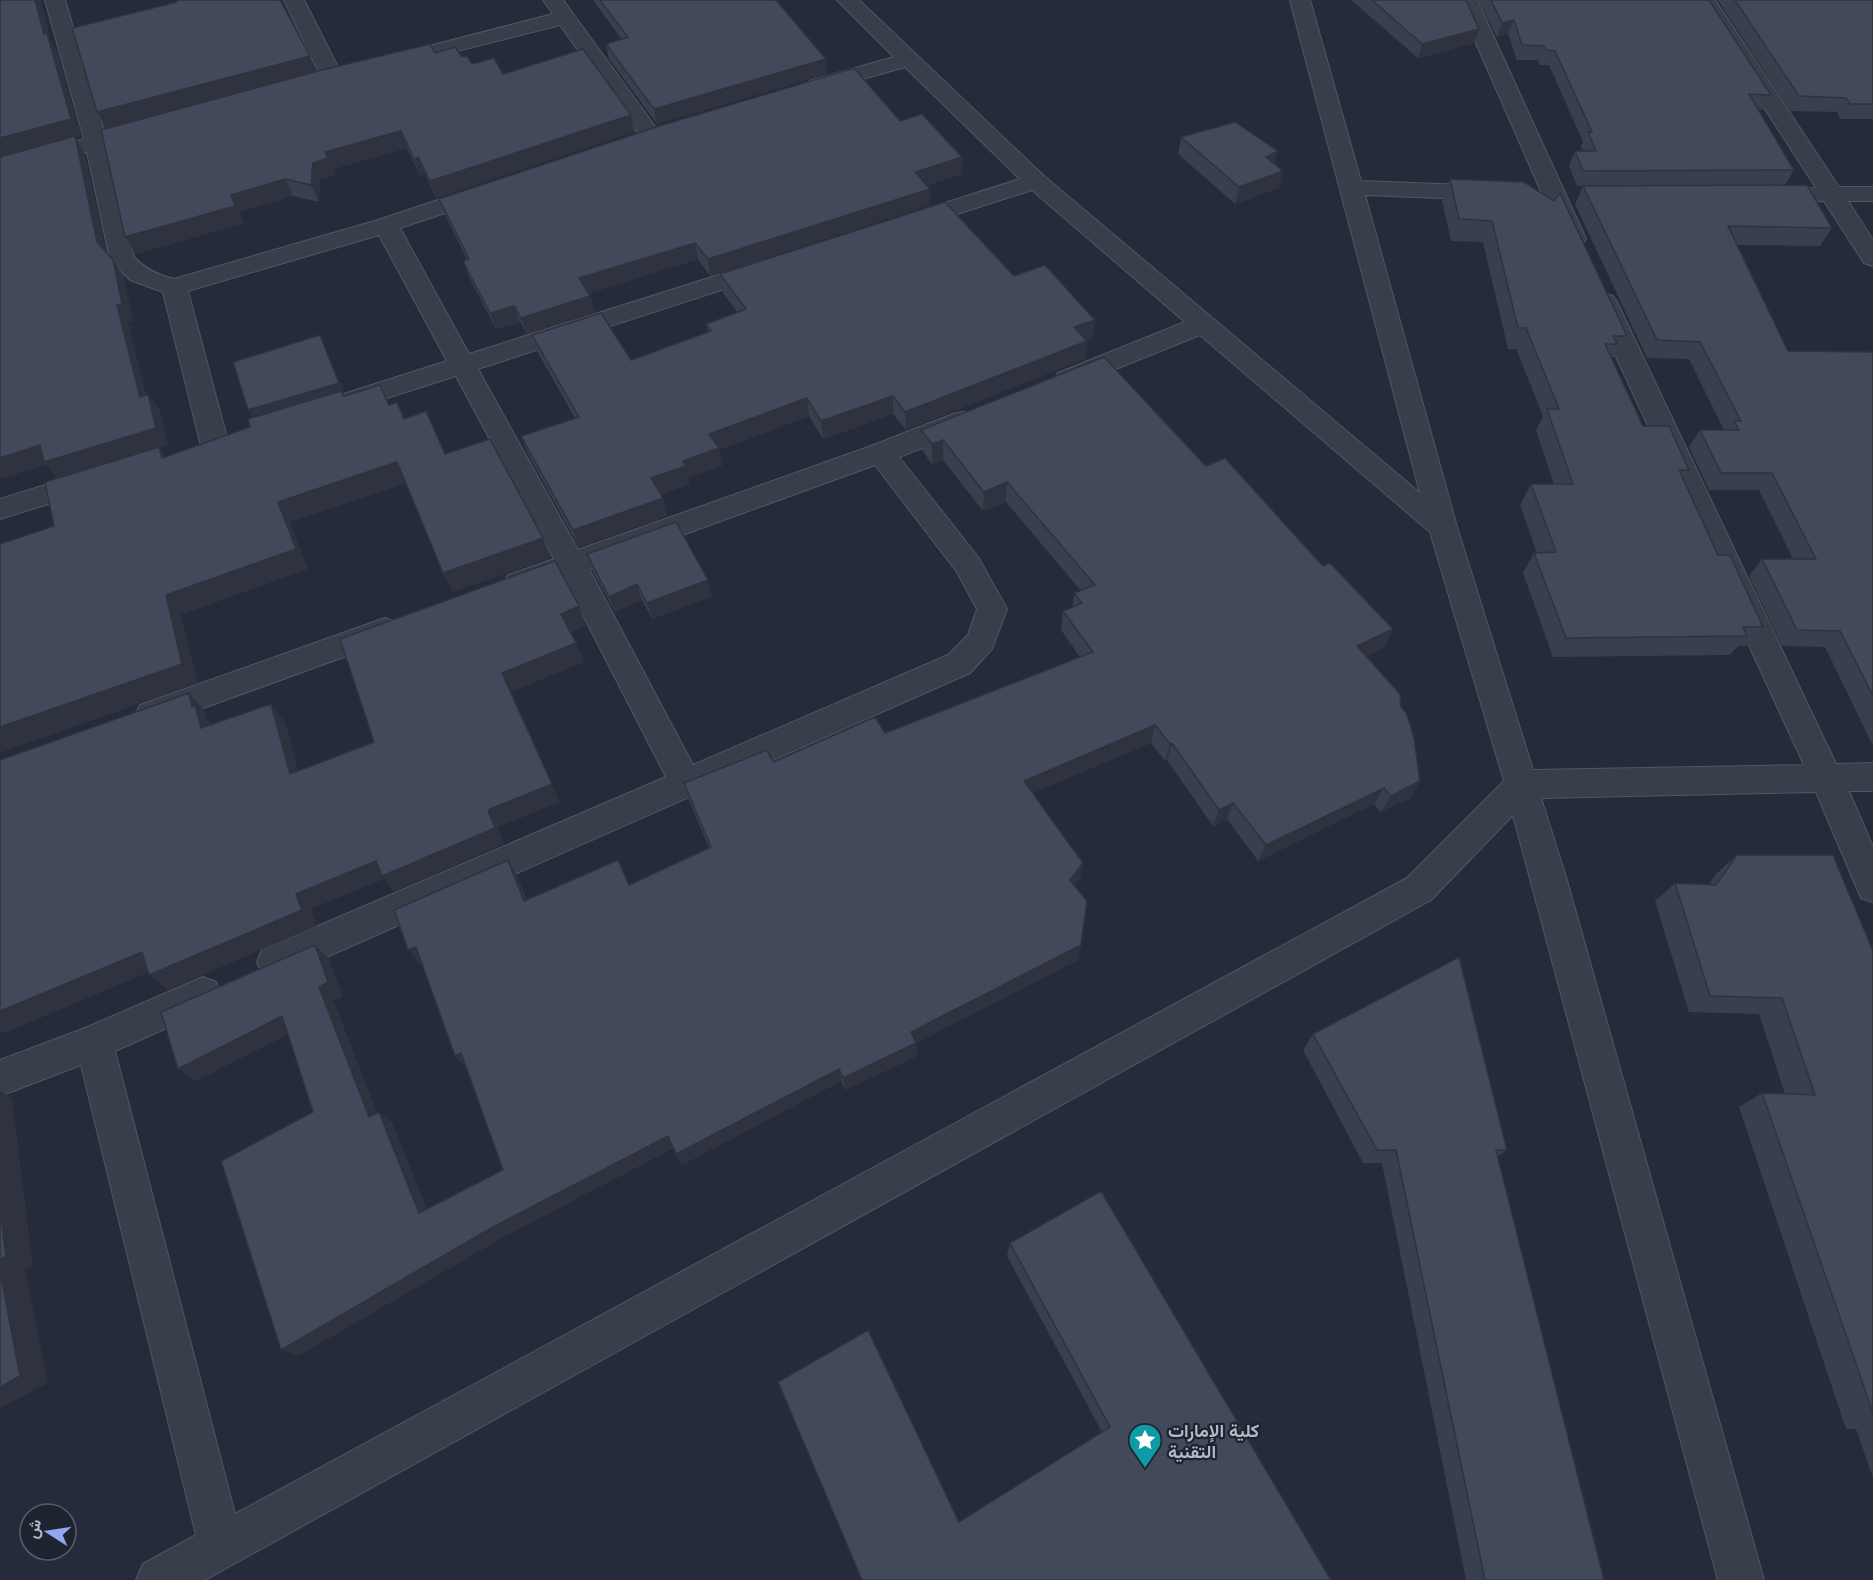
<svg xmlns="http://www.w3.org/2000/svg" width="1873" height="1580" font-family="Quicksand,Vazirmatn,sans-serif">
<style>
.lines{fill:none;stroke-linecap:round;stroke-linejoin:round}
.minor-casing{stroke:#515663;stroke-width:2}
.minor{fill:#393e4b;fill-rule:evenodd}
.wall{fill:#383f4d}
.shaded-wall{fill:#2e333f}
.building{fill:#41495a;stroke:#2e333f;stroke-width:1.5}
.labels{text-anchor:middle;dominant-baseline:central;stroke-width:4.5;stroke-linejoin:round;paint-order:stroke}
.near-poi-label{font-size:18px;font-weight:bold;fill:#b4b9c7;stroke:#1e2330;text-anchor:start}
</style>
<rect width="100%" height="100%" fill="#252b3b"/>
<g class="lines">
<g class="minor-casing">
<path id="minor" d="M45 0H65L105 134 146 123 154 125 157 130 154 135 109 147 134 257C145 269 158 275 174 279L378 220 477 187 485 185 493 187 497 192 493 197 400 228 469 354 753 264 762 261 771 264 774 269 771 274 478 369 578 550 871 446 953 414 963 412 973 414 976 421 973 428 899 457 978 557 1007 609 992 649 970 673 288 974 275 978 262 974 257 962 262 950 666 777 564 578 518 594 508 591 503 583 508 575 554 559 456 376 340 413 331 410 327 404 331 398 447 361 379 235 188 291 228 442 224 449 214 452 204 449 200 442 163 292 130 280 110 259 87 152 0 175V161L84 139ZM875 465 957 572 977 609 968 635 948 655 693 765 589 569Z
M284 0H304L343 77 340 82 332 83 324 82 321 77Z
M543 0H563L662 136 659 141 651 143 643 141 560 25 390 68 383 66 379 62 383 58 553 14Z
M837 0H859L1044 176 1420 493 1290 0H1310L1361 181 1492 186 1500 188 1504 193 1500 198 1492 200 1365 195 1457 527 1533 770 1804 765 1591 302 1595 296 1604 294 1613 296 1617 302 1836 764 1873 763V791H1849L1873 847V902L1861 898 1816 792 1541 798 1566 877 1764 1580H1718L1513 815 1431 900 205 1580H136L143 1564 196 1535 81 1065 0 1096V1060L85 1028 203 977 216 982 221 994 216 1006 115 1051 235 1514 1407 878 1504 781 1430 532 1200 335 1076 385 1067 388 1058 385 1054 379 1058 373 1185 322 1032 190 917 227 909 229 901 227 897 222 901 217 1020 179 905 67 817 92 809 91 806 86 809 81 894 57Z
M1457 0H1477L1586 239 1582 244 1574 246 1566 244 1562 239Z
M1695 0H1715L1839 187H1873V201H1848L1873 240V266L1864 263 1824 201 1768 202 1760 200 1756 195 1760 190 1816 188Z
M90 471 100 474 104 481 100 488 0 519V499Z
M385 618 396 622 400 630 396 638 151 727 140 723 135 714 140 705Z"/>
</g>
<use href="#minor" class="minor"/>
</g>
<path class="wall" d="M593 0H776L827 74 657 124 609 59 606 44 622 40Z
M1351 0H1466L1479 29 1474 43 1418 58Z
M1478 0H1709L1771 95 1763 110 1758 109 1794 170 1785 185 1577 186 1569 166 1575 151H1583L1581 146 1583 142 1549 65H1540L1538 60H1517L1508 34 1497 37Z
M1718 0H1873V119H1840L1837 112 1790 111Z
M435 53 462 57 472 64 503 74 634 132 436 198 425 174 420 176 407 148 333 169 335 175 320 180 319 202 293 196 239 212 244 223 136 254 125 237 106 128 97 112 316 72Z
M900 121 962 174 927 185 930 189V205L710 276 698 259 589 293 595 313 527 334 520 322 496 329 469 277 463 261 467 260 445 215 439 199Z
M1181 137 1275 164 1283 171 1279 188 1235 204 1178 154Z
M1450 179 1627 336 1615 357H1611L1643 426 1689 470 1683 479 1718 555 1763 627 1746 646H1738L1730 655 1553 657 1523 573 1534 553H1537L1520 505 1531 484H1554L1536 430 1543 416 1516 349H1508L1483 242 1451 241 1442 200Z
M1583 186 1832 228 1820 246 1737 245 1788 351 1873 352V746L1825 647 1782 646 1749 576 1762 559H1793L1759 490H1709L1689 447 1700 430H1724L1689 359 1647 358 1575 204Z
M720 274 1014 276 1093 338 1087 341 1085 359 906 430 893 414 823 439 809 416 719 450 722 466 688 478 690 484 660 494 663 498 667 516 579 547 528 454 521 436 575 418 538 353 532 335 631 360 708 333 706 324 737 312 723 293Z
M921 430 1206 466 1323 566 1393 629 1384 648 1366 656 1401 707 1420 781 1410 798 1381 812 1374 804 1258 861 1227 819 1213 826 1167 760 1165 761 1151 743 1032 793 1083 863 1080 879 1074 886 1081 945 1078 960 916 1043 917 1056 845 1090 841 1081 682 1165 673 1148 503 1237 298 1356 313 1112 288 1034 196 1081 329 959 342 996 333 1000 377 1113 379 1112 392 1123 427 1209 503 1170 466 1068 422 964 420 965 508 860 517 876 527 900 629 885 709 848 689 800 684 783 773 762 885 733 1080 657 1061 630 1063 611 1072 608 1074 593 1081 591 1006 502 983 511 943 460 932 464 922 450Z
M587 554 712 596 652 619 642 600 615 612 592 570Z
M1737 855 1873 951V1478L1856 1429H1846L1739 1107 1762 1093 1785 1094 1759 1014 1689 1012 1655 901 1675 883 1709 884 1717 873Z
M1313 1034 1507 1150 1497 1157 1604 1580H1466L1382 1163H1363L1303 1050Z
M1010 1243 1331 1580 959 1522 1102 1432 1007 1256Z"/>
<path class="shaded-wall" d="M35 0H41L51 41 57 50 81 136 76 138 85 154 108 259 0 159V138L44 34Z
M1514 20 1508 34 1497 37 1502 23Z
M1479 29 1474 43 1418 58 1422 44Z
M310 56 316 73 107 129 97 112Z
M826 59 827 74 657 124 654 109Z
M631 115 634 132 436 198 430 181Z
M401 131 407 148 333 169 335 175 320 180 319 202 311 185 313 163 325 152Z
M1278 151 1274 168 1266 157Z
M418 157 425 174 420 176 414 159Z
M962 157V174L915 189V172Z
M1283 171 1279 188 1235 204 1239 187Z
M285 179 293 196 239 212 244 223 136 254 125 237 231 195Z
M930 189V205L710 276 708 259Z
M695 243 698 259 584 295 579 278Z
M113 260 124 277 133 321 128 322 151 414 140 397 117 305Z
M590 296 595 313 527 334 521 318Z
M514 306 520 322 496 329 490 313Z
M1095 320 1093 338 1072 346 1074 327Z
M320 335 344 391 253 419 248 410Z
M1087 341 1085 359 906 430 905 412Z
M148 394 160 411 168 445 160 448 173 467 57 479 46 465 0 479V458Z
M893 396V414L823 439 821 421Z
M807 398 809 416 719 450 722 466 688 478 690 484 656 496 651 478 683 461 709 434Z
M943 440V460L932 464V444Z
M397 462 407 483 290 522 308 569 181 615 198 683 0 753V727L166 595 278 502Z
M1007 482 1006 502 983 511 984 492Z
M663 498 667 516 579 547 573 530Z
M543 538 551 558 453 592 443 573Z
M708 580 712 596 652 619 647 603Z
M637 584 642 600 615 612 609 597Z
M579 606 586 625 569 633 561 614Z
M1393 629 1384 648 1349 665 1357 646Z
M576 643 584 662 511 692 560 802 498 827 504 844 394 892 384 879 311 909 317 926 168 990 149 975 296 894 488 810 502 673Z
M189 693 205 711 206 718 211 724 217 747 201 728 192 707Z
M271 704 285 722 304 791 290 774Z
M1155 725 1151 743 1022 797 1024 781Z
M1172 743 1167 760 1165 761 1170 744Z
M1420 781 1410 798 1381 812 1391 796Z
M1384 788 1374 804 1258 861 1266 845Z
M1233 803 1227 819 1213 826 1219 810Z
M508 860 517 876 533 917 524 901Z
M1083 863 1080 879 1067 896 1070 880Z
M315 945 329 959 342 996 333 1000 383 1129 369 1117 319 987Z
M1081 945 1078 960 912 1045 911 1032Z
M416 947 428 962 420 965 408 950Z
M142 952 161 967 5 1033 0 1030V1011Z
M282 1016 297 1030 196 1081 178 1069Z
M916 1043 917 1056 845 1090 843 1078Z
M461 1053 466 1068 455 1056Z
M839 1069 841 1081 682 1165 676 1154Z
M0 1091 12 1098 33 1266 25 1270 48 1383 2 1407H0Z
M379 1112 392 1123 432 1222 419 1213Z
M668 1136 674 1147 503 1237 298 1356 281 1350 491 1228Z"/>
<path class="building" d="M0 0H35L44 34 47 33 71 119 0 138Z
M177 0H280L310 56 97 112 72 28 177 2Z
M600 0H776L826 59 654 109 606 44 628 37Z
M1372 0H1466L1479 29 1422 44Z
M1491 0H1709L1771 95 1749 94 1794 170 1583 171 1575 151H1596L1588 132H1592L1555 51 1546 50 1544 46 1522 45 1514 20 1502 23Z
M1735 0H1873V104H1850L1846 98 1799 96Z
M430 44 435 53 455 47 462 57 467 56 472 64 494 58 503 74 583 49 631 115 430 181 418 157 414 159 401 131 325 152 328 158 313 163 311 185 285 179 231 195 235 206 125 237 101 130 318 71Z
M854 68 900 121 922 114 962 157 915 172 930 189 708 259 695 243 579 278 590 296 521 318 514 306 490 313 463 261 469 259 439 199 656 127Z
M1235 122 1278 151 1266 157 1283 171 1239 187 1181 137Z
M75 136 97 242 113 260 122 304 117 305 140 397 148 394 156 428 44 462 40 445 0 458V157Z
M1450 179 1524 182 1554 201 1560 193 1627 336H1613L1617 344H1605L1643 426H1669L1689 470H1679L1718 555H1730L1763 627H1743L1747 636 1566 638 1534 553 1556 552 1531 484H1573L1547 409H1559L1526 328H1518L1492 221 1459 219Z
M1807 185 1832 228 1728 226 1788 351 1873 352V696L1840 631 1797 630 1762 559H1816L1772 473H1721L1700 430H1739L1734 421H1741L1700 342 1657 340 1583 186Z
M945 202 1014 276 1045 265 1095 320 1074 327 1087 341 905 412 893 396 821 421 807 398 709 434 719 448 683 461 686 466 651 478 663 498 573 530 521 436 579 417 532 335 601 313 631 360 711 331 706 324 746 309 720 274Z
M320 335 339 383 248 410 233 362Z
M1104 357 1206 466 1225 458 1323 566 1330 563 1393 629 1357 646 1400 694 1401 707 1407 714 1414 738 1420 781 1391 796 1384 788 1266 845 1233 803 1219 810 1172 743 1170 744 1155 725 1024 781 1083 863 1070 880 1087 901 1081 945 911 1032 916 1043 843 1078 839 1069 676 1154 668 1136 491 1228 281 1350 221 1161 313 1112 282 1016 178 1069 161 1012 315 945 328 982 319 987 369 1117 379 1112 419 1213 503 1170 461 1053 455 1056 416 947 408 950 394 910 508 860 524 901 618 860 629 885 711 847 684 783 767 750 773 762 875 717 885 733 1093 652 1063 611 1082 603 1074 593 1095 585 1007 482 984 492 943 440 932 444 921 430Z
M380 385 389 405 397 402 404 419 426 411 445 454 490 439 543 538 443 573 397 462 278 502 296 549 166 595 182 664 0 727V544L54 526 45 482 159 447 162 458 250 427 248 419 341 391 344 396Z
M676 522 708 580 647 603 637 584 609 597 587 554Z
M555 561 579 606 561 614 576 643 502 673 552 784 488 810 495 828 382 876 376 861 296 894 302 910 149 975 142 952 0 1011V760L189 693 192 707 195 705 201 728 271 704 290 774 374 742 340 639Z
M1737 855H1833L1873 951V1413L1762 1093 1815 1095 1782 998 1710 996 1675 883 1716 885Z
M1459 957 1507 1150H1496L1604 1580H1485L1396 1150H1377L1313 1034Z
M1101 1191 1331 1580H862L778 1382 868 1330 959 1522 1110 1427 1010 1243Z
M0 1206 6 1257 0 1259Z
M0 1271 20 1376 0 1387Z"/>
<defs>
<g id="sight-pin" transform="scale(1.725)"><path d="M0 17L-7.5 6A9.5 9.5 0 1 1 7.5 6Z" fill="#0f9aa8" stroke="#1e2330"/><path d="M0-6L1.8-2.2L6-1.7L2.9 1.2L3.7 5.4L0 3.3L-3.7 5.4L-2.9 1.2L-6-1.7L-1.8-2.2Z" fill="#fff"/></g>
</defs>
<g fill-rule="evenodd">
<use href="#sight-pin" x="1145" y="1440"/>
</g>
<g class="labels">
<g class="near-poi-label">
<text x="1168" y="1430">كلية الإمارات<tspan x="1168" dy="21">التقنية</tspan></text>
</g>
</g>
<g transform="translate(48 1532) rotate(282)"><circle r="28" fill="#1e2330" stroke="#5a5f6c" stroke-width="1.5"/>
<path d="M0-4.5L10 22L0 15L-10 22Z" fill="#90a8f0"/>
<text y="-9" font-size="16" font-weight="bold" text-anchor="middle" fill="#b4b9c7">ش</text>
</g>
</svg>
